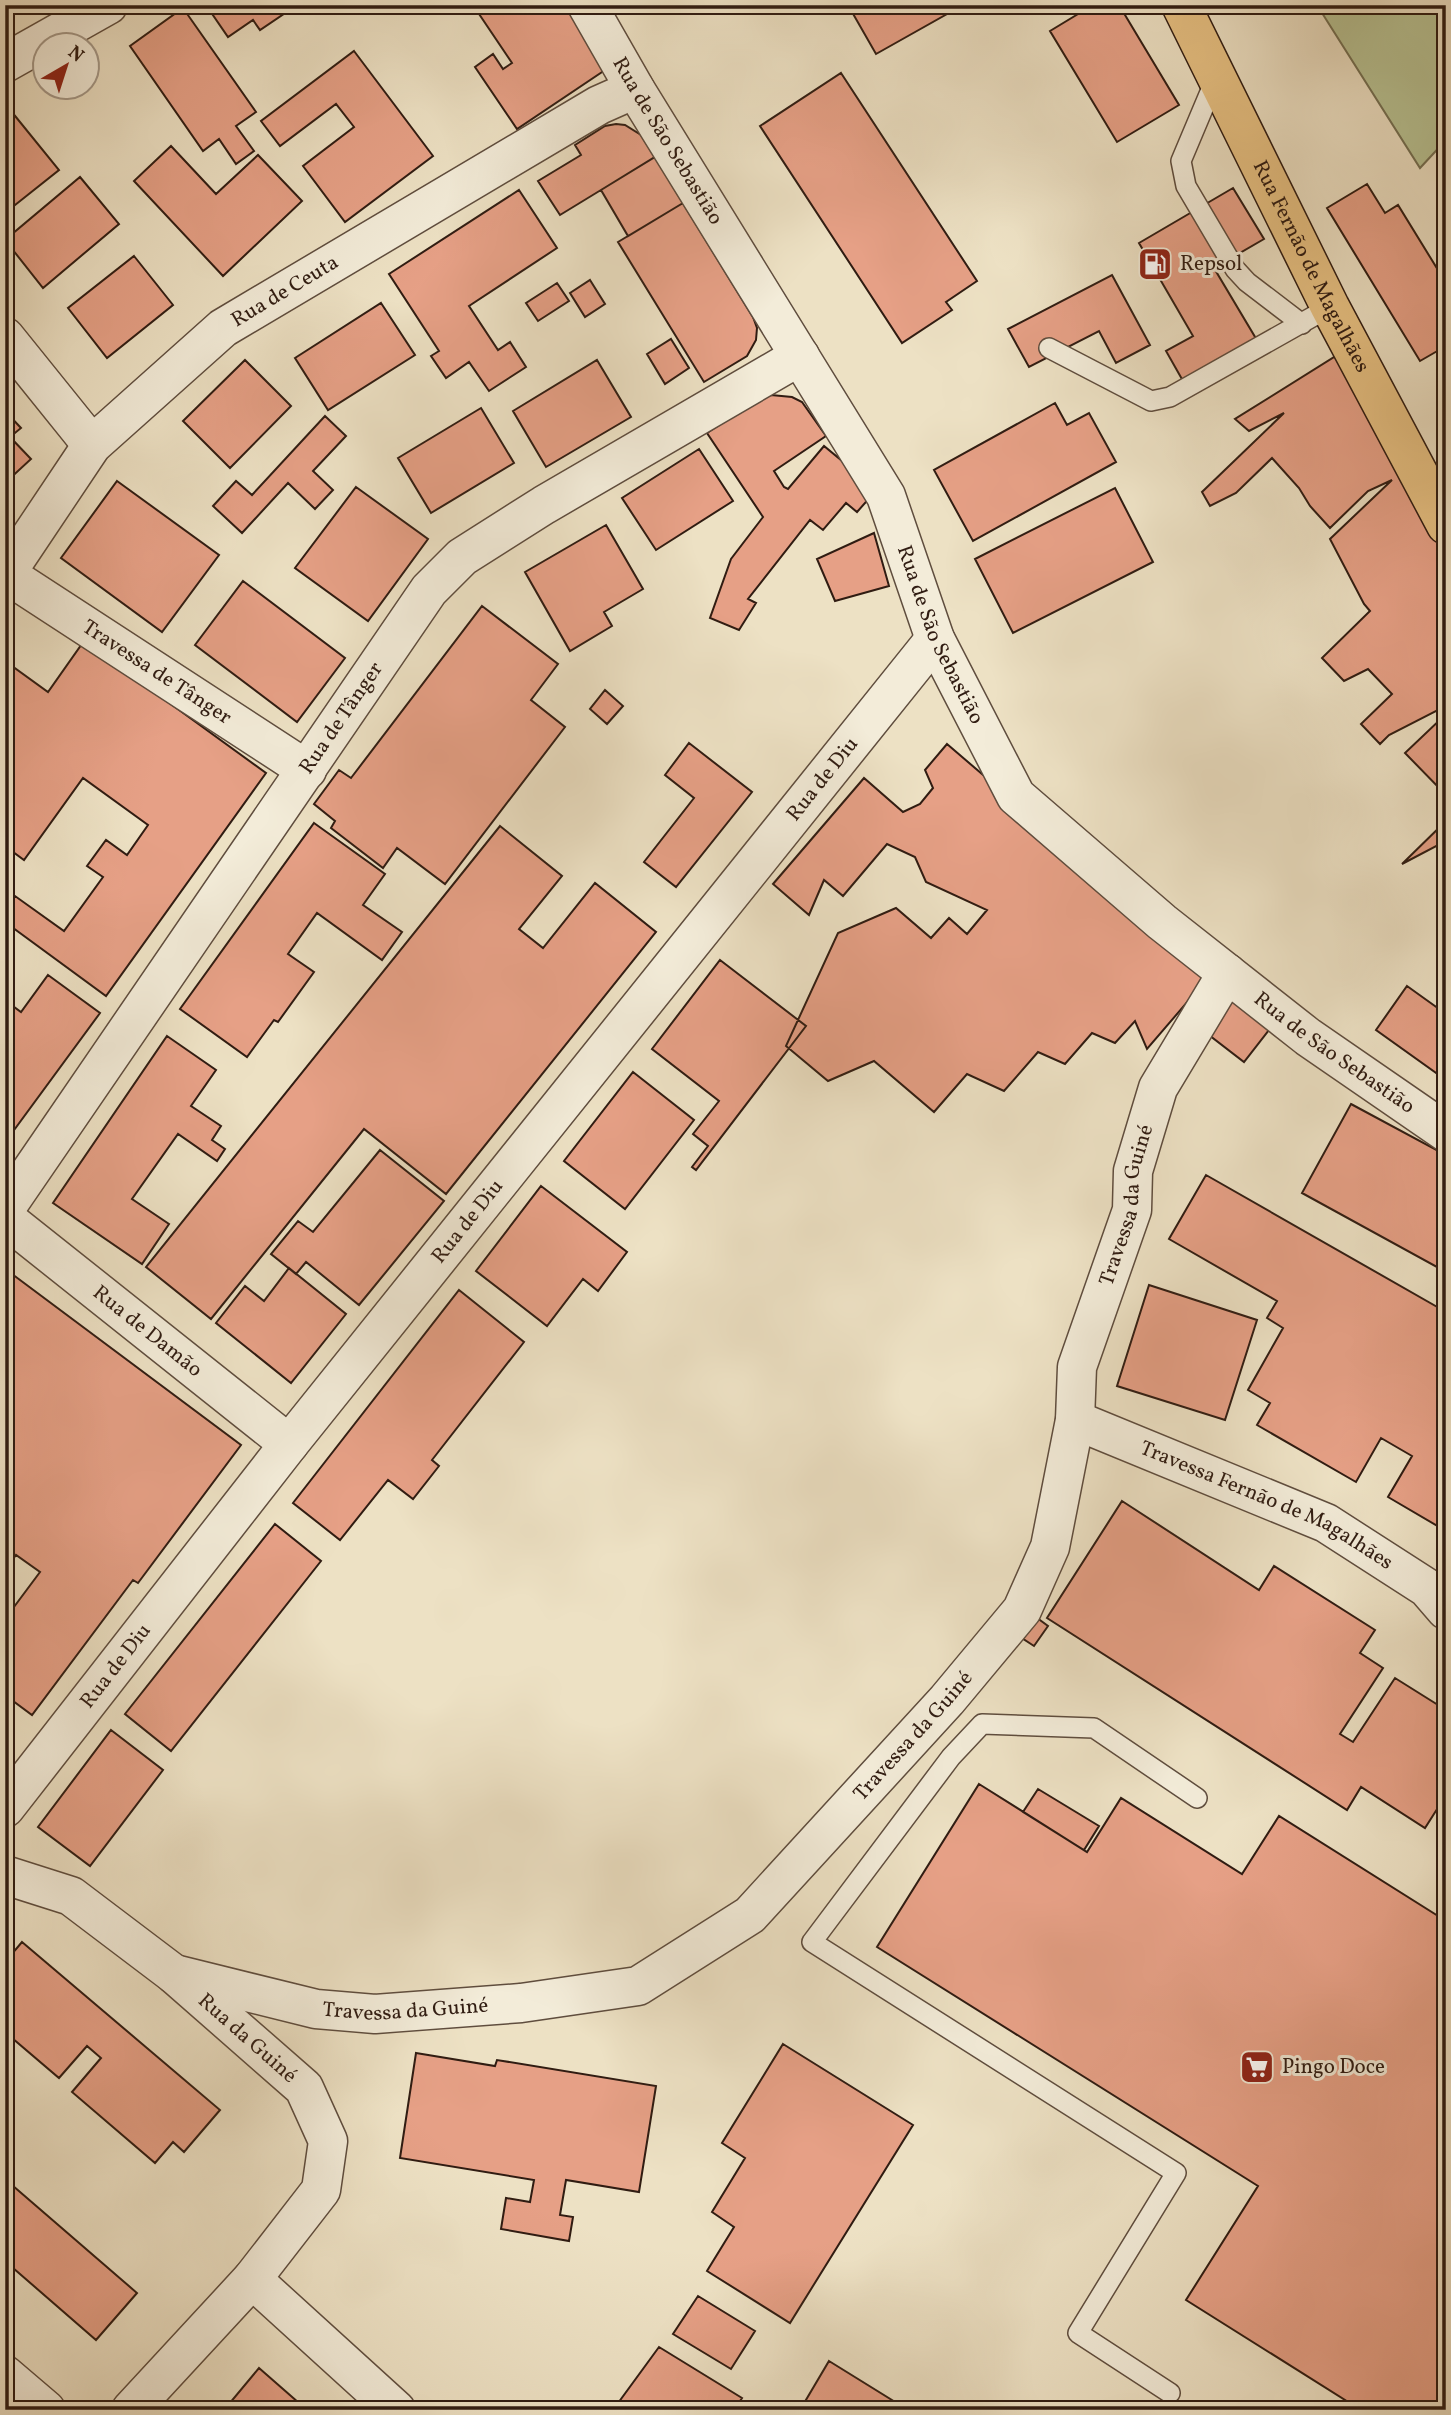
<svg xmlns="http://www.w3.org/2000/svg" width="1451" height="2415" font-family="Vollkorn,serif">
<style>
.green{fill:#b8c394;stroke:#747053;stroke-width:2}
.building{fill:#e6a086;stroke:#301c12;stroke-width:2}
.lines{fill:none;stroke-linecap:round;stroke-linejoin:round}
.service-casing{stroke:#5f4d3e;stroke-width:22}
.minor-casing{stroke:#5f4d3e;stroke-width:41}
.primary-casing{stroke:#301c12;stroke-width:41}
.service{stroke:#f3ecd9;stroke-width:19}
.minor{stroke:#f3ecd9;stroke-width:38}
.primary{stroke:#e6c082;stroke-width:38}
.labels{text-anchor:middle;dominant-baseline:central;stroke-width:6;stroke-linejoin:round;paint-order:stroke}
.street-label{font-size:21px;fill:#301c12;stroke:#f3ecd9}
.poi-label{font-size:21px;fill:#301c12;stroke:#f3ecd9;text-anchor:start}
</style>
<rect width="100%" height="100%" fill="#ede1c4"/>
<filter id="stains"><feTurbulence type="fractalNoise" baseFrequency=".00286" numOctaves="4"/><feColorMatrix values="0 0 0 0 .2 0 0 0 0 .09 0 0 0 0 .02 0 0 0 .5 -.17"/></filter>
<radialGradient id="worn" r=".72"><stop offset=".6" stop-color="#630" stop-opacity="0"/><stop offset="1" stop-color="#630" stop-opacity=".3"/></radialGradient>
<path class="green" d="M1317 5H1446V140L1420 168Z"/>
<path class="building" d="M206 5H297L260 30 253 20 228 37Z
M473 5H570L611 66 517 129 475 67 493 54 503 69 512 63Z
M848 5H963L876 54Z
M1093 5H1119L1179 105 1117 142 1050 31Z
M183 8 256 112 236 126 254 151 236 164 219 139 203 151 130 46Z
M354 51 433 156 345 222 303 166 354 127 336 104 280 146 261 121Z
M841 73 977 281 946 302 952 310 902 343 760 126Z
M7 106 59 170 5 213V107Z
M616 124 625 125 641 135 655 157 560 215 538 181 581 155 575 145 605 126Z
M171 146 216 194 258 155 302 201 223 276 134 181Z
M655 157 683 203 628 236 601 190Z
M80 177 119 224 43 288 5 240Z
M1367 184 1385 213 1398 205 1446 283V346L1420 361 1327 208Z
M1233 188 1264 239 1214 268 1264 352 1191 395 1166 351 1193 336 1139 243Z
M519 190 557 248 469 306 498 350 510 342 526 367 489 391 469 362 446 378 431 356 439 351 389 274Z
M683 203 753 317 757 328 756 340 747 356 704 382 618 242Z
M134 256 173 305 107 358 68 308Z
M1112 275 1150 345 1116 363 1099 331 1029 367 1008 329Z
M590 280 605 304 585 317 570 293Z
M557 283 569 301 538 321 526 303Z
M381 303 415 355 328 410 295 358Z
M671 339 689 368 665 384 647 354Z
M1339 354 1446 557V706L1389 735 1380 744 1361 724 1392 694 1368 669 1344 681 1322 658 1370 611 1364 604 1330 539 1392 480 1368 491 1330 528 1310 506 1299 488 1272 458 1236 493 1210 506 1202 492 1284 413 1249 431 1235 419Z
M245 360 291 406 230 468 183 421Z
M597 360 631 417 546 467 513 411Z
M771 395 792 397 802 402 826 436 774 471 784 487 788 489 824 446 865 480 873 494 857 512 846 503 823 530 810 520 748 599 756 603 739 630 710 618 731 559 763 517 707 433 760 398Z
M1055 403 1067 425 1089 413 1116 462 973 541 934 470Z
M481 408 514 463 431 513 398 458Z
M5 411 21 428 10 437 31 459 5 483Z
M325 416 346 436 313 471 333 490 315 509 288 483 242 533 213 506 236 481 252 495Z
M699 449 733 501 656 550 622 498Z
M117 481 219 555 162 632 61 558Z
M356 487 428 539 368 621 295 568Z
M1115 488 1153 562 1013 633 975 559Z
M606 525 643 589 604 612 612 626 570 651 525 572Z
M874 533 889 586 835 601 817 559Z
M243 581 345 658 297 722 195 645Z
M482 606 558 664 531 700 565 727 445 884 397 848 383 868 331 828 335 821 314 804 339 770 351 778Z
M84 641 266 773 106 996 5 922V909L15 896 64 931 103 877 87 866 106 840 127 855 148 825 83 778 24 860 5 846V661L48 692Z
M605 690 623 706 607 724 590 709Z
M1446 714V795L1405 753Z
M689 743 752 792 676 887 644 862 694 798 665 775Z
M947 744 1213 972 1147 1049 1135 1021 1115 1043 1092 1033 1065 1064 1038 1052 1004 1091 967 1074 934 1112 874 1061 828 1081 786 1046 838 933 896 908 931 938 949 918 967 934 987 910 926 882 915 857 887 844 843 896 824 880 809 915 773 884 864 778 903 812 920 804 933 788 925 770Z
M1446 821V841L1402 864Z
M314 823 385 874 363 905 402 932 382 960 317 913 288 954 314 972 278 1022 274 1020 247 1057 180 1009Z
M500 826 562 876 519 929 543 948 595 883 656 932 446 1194 364 1129 211 1319 146 1267Z
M720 960 806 1026 696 1170 692 1167 708 1146 693 1134 719 1101 652 1049Z
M48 975 100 1013 6 1141 5 1011 10 1004 21 1012Z
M1407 986 1446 1014V1080L1376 1030Z
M1224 988 1272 1026 1244 1062 1196 1025Z
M167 1036 216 1070 191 1106 221 1126 212 1140 225 1149 217 1161 178 1134 132 1199 169 1224 142 1264 53 1203Z
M633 1072 694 1120 625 1209 564 1161Z
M1351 1104 1446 1155V1272L1302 1193Z
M380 1150 444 1201 359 1305 306 1262 296 1274 271 1254 298 1221 313 1232Z
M1206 1175 1446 1312V1531L1388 1497 1412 1456 1381 1438 1356 1482 1257 1425 1270 1403 1248 1390 1283 1328 1267 1318 1277 1301 1169 1239Z
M541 1186 627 1252 598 1291 583 1279 547 1326 476 1271Z
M289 1268 346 1314 291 1383 216 1323 245 1286 264 1301Z
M12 1274 241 1445 138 1583 133 1580 32 1715 5 1695V1619L40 1572 16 1555 5 1570V1283Z
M1149 1285 1257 1320 1225 1420 1117 1386Z
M459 1290 524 1342 432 1460 439 1466 413 1499 388 1480 340 1540 293 1503Z
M1122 1501 1259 1590 1274 1566 1375 1630 1360 1653 1383 1668 1340 1734 1353 1742 1395 1678 1446 1710V1810L1439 1806 1425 1828 1361 1787 1347 1810 1047 1618Z
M275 1524 321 1561 171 1751 125 1714Z
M1029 1612 1048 1626 1034 1646 1014 1633Z
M111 1730 163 1770 90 1866 38 1827Z
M979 1784 1087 1852 1121 1798 1242 1874 1279 1816 1446 1921V2410H1361L1186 2300 1258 2186 877 1947Z
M1038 1789 1099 1826 1084 1850 1023 1812Z
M22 1942 220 2110 184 2152 173 2142 155 2163 72 2092 101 2058 87 2046 59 2078 5 2032V1962Z
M783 2044 913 2125 790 2323 707 2271 734 2227 712 2212 745 2158 722 2143Z
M416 2053 495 2066 497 2060 656 2086 639 2192 566 2180 560 2215 573 2217 569 2241 501 2229 506 2198 530 2202 534 2180 400 2158Z
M5 2179 137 2293 96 2340 5 2261Z
M698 2296 755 2331 731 2369 673 2334Z
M659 2347 742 2398 734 2410H613Z
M829 2361 908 2410H800Z
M259 2368 307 2410H224Z"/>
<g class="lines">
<g class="service-casing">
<path id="service" d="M1216 78 1181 161 1186 186 1235 269 1247 282 1302 324
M1049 348 1151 401 1170 397 1330 307
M1170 2393 1078 2333 1176 2173 812 1942 951 1757 982 1724 1094 1728 1197 1798"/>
</g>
<g class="minor-casing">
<g id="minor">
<path id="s1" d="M587 5 635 89 886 496 935 639 1016 796 1162 922 1308 1037 1446 1132"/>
<path d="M5 63 108 5"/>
<path d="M5 337 92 445"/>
<path id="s2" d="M6 574 307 770"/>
<path id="s3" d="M5 575 92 445 223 328 599 105 635 89"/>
<path id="s4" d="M5 1209 429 590 462 557 544 505 800 356"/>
<path id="s5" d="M5 1218 289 1444"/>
<path id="s6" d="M1075 1420 1326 1523 1427 1588 1446 1610"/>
<path id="s7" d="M5 1808 289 1444 935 639"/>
<path id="s8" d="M5 1875 71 1896 174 1974 304 2088 328 2141 321 2190 252 2279 131 2410"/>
<path id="s9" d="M174 1974 316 2009 375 2014 521 2003 638 1986 750 1915 947 1700 1022 1610 1050 1547 1075 1420 1077 1367 1132 1210 1133 1171 1158 1088 1227 973"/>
<path d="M252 2279 396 2410"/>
<path d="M5 2375 46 2410"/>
</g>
</g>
<g class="primary-casing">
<g id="primary">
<path id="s10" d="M1181 5 1330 307 1446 525"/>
</g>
</g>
<use href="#service" class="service"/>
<use href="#minor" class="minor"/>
<use href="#primary" class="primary"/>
</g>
<defs>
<g id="fuel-square" transform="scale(1.75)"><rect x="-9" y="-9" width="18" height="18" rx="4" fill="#8f2418" stroke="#f3ecd9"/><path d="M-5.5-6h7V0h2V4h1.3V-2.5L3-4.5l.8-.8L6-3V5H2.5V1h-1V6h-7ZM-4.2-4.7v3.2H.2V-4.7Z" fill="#fff"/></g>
<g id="supermarket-square" transform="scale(1.75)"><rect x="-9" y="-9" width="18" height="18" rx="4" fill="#8f2418" stroke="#f3ecd9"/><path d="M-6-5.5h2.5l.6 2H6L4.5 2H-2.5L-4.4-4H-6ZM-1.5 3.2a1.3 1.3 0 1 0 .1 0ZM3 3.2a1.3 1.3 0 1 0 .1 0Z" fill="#fff"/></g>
</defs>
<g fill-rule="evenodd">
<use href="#fuel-square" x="1155" y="264"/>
<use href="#supermarket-square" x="1257" y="2067"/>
</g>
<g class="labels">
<g class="street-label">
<text stroke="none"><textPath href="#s1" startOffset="158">Rua de São Sebastião</textPath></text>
<text stroke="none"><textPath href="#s10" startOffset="292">Rua Fernão de Magalhães</textPath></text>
<text stroke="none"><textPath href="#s3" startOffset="404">Rua de Ceuta</textPath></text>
<text stroke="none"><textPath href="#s1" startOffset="724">Rua de São Sebastião</textPath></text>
<text stroke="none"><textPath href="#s2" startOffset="180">Travessa de Tânger</textPath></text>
<text stroke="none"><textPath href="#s4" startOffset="595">Rua de Tânger</textPath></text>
<text stroke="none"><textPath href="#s7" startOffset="1314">Rua de Diu</textPath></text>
<text stroke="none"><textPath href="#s1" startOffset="1312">Rua de São Sebastião</textPath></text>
<text stroke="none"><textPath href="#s9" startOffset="1433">Travessa da Guiné</textPath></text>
<text stroke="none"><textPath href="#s7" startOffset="747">Rua de Diu</textPath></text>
<text stroke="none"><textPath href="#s5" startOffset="182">Rua de Damão</textPath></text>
<text stroke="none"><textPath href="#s6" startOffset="210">Travessa Fernão de Magalhães</textPath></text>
<text stroke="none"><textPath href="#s7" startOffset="180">Rua de Diu</textPath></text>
<text stroke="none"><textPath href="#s9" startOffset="845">Travessa da Guiné</textPath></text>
<text stroke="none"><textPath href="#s9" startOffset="236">Travessa da Guiné</textPath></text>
<text stroke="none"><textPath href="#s8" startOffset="296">Rua da Guiné</textPath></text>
</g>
<g class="poi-label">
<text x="1180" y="264">Repsol</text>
<text x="1282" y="2067">Pingo Doce</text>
</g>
</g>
<rect width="1451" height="2415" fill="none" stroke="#ede1c4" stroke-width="28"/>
<rect x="7" y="7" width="1437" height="2401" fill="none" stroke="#301c12" stroke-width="3.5"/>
<rect x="14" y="14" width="1423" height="2387" fill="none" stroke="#301c12" stroke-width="2"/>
<g transform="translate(66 66) rotate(39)"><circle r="33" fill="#f3ecd9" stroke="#a59989" stroke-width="2"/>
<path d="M0-5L12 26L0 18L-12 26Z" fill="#8f2418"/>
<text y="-10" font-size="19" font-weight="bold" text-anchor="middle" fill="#301c12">N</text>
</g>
<rect width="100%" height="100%" filter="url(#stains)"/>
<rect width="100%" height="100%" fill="url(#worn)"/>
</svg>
